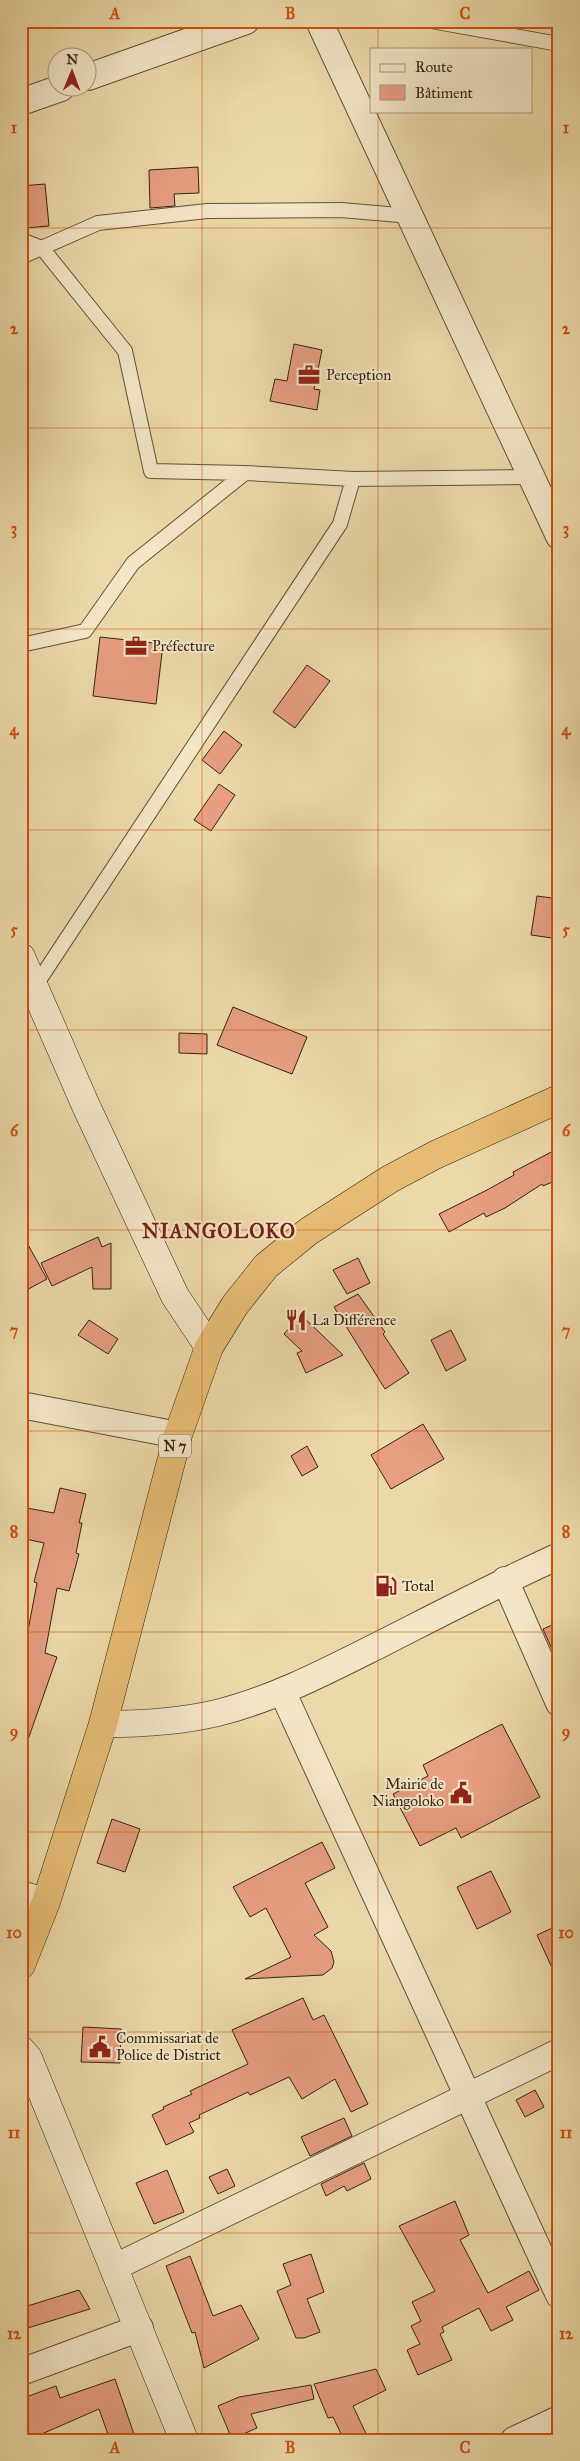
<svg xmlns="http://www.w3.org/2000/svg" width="580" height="2461" font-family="'IM FELL Great Primer',serif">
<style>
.building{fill:#e79e81;stroke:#352311}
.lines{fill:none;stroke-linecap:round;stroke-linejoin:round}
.lane-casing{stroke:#635037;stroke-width:16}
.street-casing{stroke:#635037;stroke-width:28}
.secondary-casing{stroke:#352311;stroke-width:29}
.highway-casing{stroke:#352311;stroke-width:29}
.lane{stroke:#f3e6c7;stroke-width:14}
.street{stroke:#f3e6c7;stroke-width:26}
.secondary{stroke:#f3e6c7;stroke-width:28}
.highway{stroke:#e6bc74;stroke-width:28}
.grid{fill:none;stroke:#cd510d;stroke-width:1;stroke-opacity:0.55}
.labels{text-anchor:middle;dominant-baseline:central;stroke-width:4;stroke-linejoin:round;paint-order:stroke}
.shield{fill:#f3e6c7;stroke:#6e5e48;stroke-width:1}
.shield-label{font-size:14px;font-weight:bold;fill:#352311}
.poi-label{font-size:15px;fill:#352311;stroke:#f3e6c7;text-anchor:start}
.district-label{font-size:20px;font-weight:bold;letter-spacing:1px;fill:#7a1f14;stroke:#f3e6c7}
.neatline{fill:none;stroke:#cd510d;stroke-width:2}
.grid-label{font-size:16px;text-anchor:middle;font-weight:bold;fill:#cd510d}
</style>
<rect width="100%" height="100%" fill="#ecd9a9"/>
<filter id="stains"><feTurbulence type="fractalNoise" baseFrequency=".004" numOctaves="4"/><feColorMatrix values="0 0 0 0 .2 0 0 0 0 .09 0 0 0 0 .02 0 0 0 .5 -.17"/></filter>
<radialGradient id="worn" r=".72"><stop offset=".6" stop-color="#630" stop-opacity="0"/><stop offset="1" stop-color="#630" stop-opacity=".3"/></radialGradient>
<path class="building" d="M198 167 199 193 174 194 175 206 150 208 149 170Z
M45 184 49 226 25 228 24 214 21 215V186Z
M294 344 322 350 314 389 320 390 317 410 270 401 275 379 287 381Z
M100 637 163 644 156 704 93 696Z
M307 665 330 681 295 728 273 712Z
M224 731 242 745 220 774 202 760Z
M219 784 235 795 211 831 194 820Z
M537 896 559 899V939L531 935Z
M233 1007 307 1037 292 1074 217 1045Z
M179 1033 207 1034V1054L179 1053Z
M559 1148V1179L543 1186 542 1184 505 1208 486 1217 484 1213 449 1232 439 1214 487 1190 514 1175 513 1172Z
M21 1232 47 1279 21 1293Z
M98 1237 102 1247 111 1243V1289H93L92 1267 52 1286 41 1263Z
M358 1258 370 1283 347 1294 333 1270Z
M358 1294 385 1332 383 1334 409 1373 385 1389 334 1307Z
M301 1315 343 1355 306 1373 297 1353 302 1351 284 1334Z
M89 1320 118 1339 108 1354 78 1335Z
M451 1330 466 1360 446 1371 431 1340Z
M423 1424 444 1459 391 1489 371 1455Z
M307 1446 318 1467 302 1476 291 1456Z
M60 1488 86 1494 79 1523H82L76 1553 79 1554 69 1591 57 1588 45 1653 57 1657 24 1751 21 1750V1645L25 1646 37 1583 34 1582 44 1543 21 1538V1507L54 1513Z
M559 1622V1665L543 1629Z
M502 1724 540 1797 461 1838 456 1828 420 1846 393 1794 428 1776 423 1765Z
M112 1819 140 1829 125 1872 97 1863Z
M322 1842 335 1868 305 1883 328 1927 314 1935 331 1951 334 1962 332 1968 323 1975 245 1979 291 1957 266 1908 250 1917 233 1887Z
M491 1871 511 1912 477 1929 457 1887Z
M559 1925V1983L537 1935Z
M303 1998 313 2020 324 2015 368 2104 351 2112 335 2079 302 2099 289 2077 250 2095 248 2092 199 2115 200 2118 189 2123 194 2132 166 2145 152 2115 164 2109 163 2107 192 2094 190 2091 248 2064 232 2030Z
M83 2027 121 2029 120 2063 81 2062Z
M535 2090 544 2107 525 2117 516 2100Z
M344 2118 352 2136 310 2156 301 2137Z
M364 2163 371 2179 347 2191 344 2186 326 2196 321 2184Z
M227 2169 235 2186 218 2194 209 2177Z
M167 2170 184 2212 154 2224 136 2183Z
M455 2201 469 2235 460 2240 488 2293 529 2271 539 2290 506 2307 513 2320 491 2331 479 2308 442 2327 444 2332 440 2334 452 2360 418 2375 407 2350 420 2344 411 2326 421 2321 412 2302 435 2291 399 2226Z
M311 2254 324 2292 307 2299 320 2332 304 2338H296L277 2291 291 2285 283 2264Z
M190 2256 213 2316 241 2305 259 2339 204 2368 195 2332 192 2333 166 2266Z
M79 2290 90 2309 21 2330V2308Z
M376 2369 386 2390 353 2406 369 2440H344L333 2417 328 2418 314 2384Z
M115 2379 136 2440H110L99 2409 28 2440 21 2423V2399L56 2386 60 2398Z
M311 2385 314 2399 251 2414 257 2428 232 2439 218 2406 239 2397Z"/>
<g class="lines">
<g class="lane-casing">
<path id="lane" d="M431 21 559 44
M21 240 42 248 125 351 151 471 245 473 353 479 531 477
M21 257 98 223 207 211 341 210 411 216
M21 645 85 631 133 563 245 473
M34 988 340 524 353 479"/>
</g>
<g class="street-casing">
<path id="street" d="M319 21 559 536
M88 77 246 21
M21 102 61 88
M21 1405 178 1435
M505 1580 559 1703
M282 1691 559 2295
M103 1724C141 1724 179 1722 217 1713 274 1699 329 1670 381 1644 440 1614 499 1583 559 1556
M21 1894 46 1902
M115 2267 559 2052
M21 2372 140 2328
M514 2440 559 2419"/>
</g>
<g class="secondary-casing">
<path id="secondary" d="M21 957 86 1106 175 1296 209 1347
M21 2050 28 2058 184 2440"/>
</g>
<g class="highway-casing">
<path id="highway" d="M21 1965 46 1902 103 1724 178 1435 209 1347 235 1305 266 1266 309 1231 390 1179 435 1155 559 1099"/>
</g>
<use href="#lane" class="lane"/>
<use href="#street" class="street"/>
<use href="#secondary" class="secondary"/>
<use href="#highway" class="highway"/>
</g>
<path class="grid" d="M202 21V2440M378 21V49M378 111V2440M21 228H559M21 428H559M21 629H559M21 830H559M21 1030H559M21 1230H559M21 1431H559M21 1632H559M21 1832H559M21 2032H559M21 2233H559"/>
<defs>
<g id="office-bare" transform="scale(1.725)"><path d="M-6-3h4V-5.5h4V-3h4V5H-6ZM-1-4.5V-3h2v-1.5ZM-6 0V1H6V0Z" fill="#8f2418" stroke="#f3e6c7" stroke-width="2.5" paint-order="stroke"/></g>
<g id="restaurant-bare" transform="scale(1.725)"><path d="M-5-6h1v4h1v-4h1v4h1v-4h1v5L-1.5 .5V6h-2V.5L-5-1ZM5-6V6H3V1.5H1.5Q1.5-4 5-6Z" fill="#8f2418" stroke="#f3e6c7" stroke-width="2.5" paint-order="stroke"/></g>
<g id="fuel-bare" transform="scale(1.725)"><path d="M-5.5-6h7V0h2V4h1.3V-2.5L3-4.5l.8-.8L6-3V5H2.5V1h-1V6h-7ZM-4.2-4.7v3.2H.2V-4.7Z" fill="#8f2418" stroke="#f3e6c7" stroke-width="2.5" paint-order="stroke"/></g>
<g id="civic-bare" transform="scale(1.725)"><path d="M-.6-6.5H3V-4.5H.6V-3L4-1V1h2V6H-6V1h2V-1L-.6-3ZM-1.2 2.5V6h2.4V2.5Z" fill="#8f2418" stroke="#f3e6c7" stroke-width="2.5" paint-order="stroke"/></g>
</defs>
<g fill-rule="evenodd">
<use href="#office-bare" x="309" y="375"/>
<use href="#office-bare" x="136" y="646"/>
<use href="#restaurant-bare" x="296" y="1320"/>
<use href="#fuel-bare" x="386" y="1586"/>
<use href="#civic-bare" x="461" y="1793"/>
<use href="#civic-bare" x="100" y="2047"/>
</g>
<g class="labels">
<rect class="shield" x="159" y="1434.5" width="32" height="23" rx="4"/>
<g class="shield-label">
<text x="175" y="1446">N 7</text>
</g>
<g class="poi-label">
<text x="326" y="375">Perception</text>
<text x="152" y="646">Préfecture</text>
<text x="312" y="1320">La Différence</text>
<text x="402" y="1586">Total</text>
<text x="444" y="1784" text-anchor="end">Mairie de<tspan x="444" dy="17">Niangoloko</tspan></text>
<text x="116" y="2038">Commissariat de<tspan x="116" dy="17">Police de District</tspan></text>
</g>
<g class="district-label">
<text x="219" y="1231">NIANGOLOKO</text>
</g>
</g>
<rect width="580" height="2461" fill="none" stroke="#ecd9a9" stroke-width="55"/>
<rect x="370" y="48" width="162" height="65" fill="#f3e6c7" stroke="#a7987e"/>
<rect x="380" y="64" width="25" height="8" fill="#f3e6c7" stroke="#a7987e"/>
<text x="415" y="72" font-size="15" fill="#352311">Route</text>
<rect x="380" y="85" width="25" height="15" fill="#e79e81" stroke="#a7987e"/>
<text x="415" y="98" font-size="15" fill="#352311">Bâtiment</text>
<g transform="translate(72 72) rotate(1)"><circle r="24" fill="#f3e6c7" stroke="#a7987e"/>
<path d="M0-4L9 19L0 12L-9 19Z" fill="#8f2418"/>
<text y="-8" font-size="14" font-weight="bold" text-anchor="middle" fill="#352311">N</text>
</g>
<rect x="28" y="28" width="524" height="2406" class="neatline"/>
<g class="grid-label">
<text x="115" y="19">A</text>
<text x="290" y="19">B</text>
<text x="465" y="19">C</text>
<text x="14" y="133">1</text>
<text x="566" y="133">1</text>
<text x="14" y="334">2</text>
<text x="566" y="334">2</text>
<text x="14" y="534">3</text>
<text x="566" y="534">3</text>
<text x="14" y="735">4</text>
<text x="566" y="735">4</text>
<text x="14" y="935">5</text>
<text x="566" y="935">5</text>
<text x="14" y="1136">6</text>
<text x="566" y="1136">6</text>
<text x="14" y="1336">7</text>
<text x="566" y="1336">7</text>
<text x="14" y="1537">8</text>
<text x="566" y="1537">8</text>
<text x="14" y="1737">9</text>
<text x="566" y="1737">9</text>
<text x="14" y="1938">10</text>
<text x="566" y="1938">10</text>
<text x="14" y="2138">11</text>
<text x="566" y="2138">11</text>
<text x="14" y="2339">12</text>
<text x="566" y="2339">12</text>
<text x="115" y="2453">A</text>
<text x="290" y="2453">B</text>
<text x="465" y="2453">C</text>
</g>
<rect width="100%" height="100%" filter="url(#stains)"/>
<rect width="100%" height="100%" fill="url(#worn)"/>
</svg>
